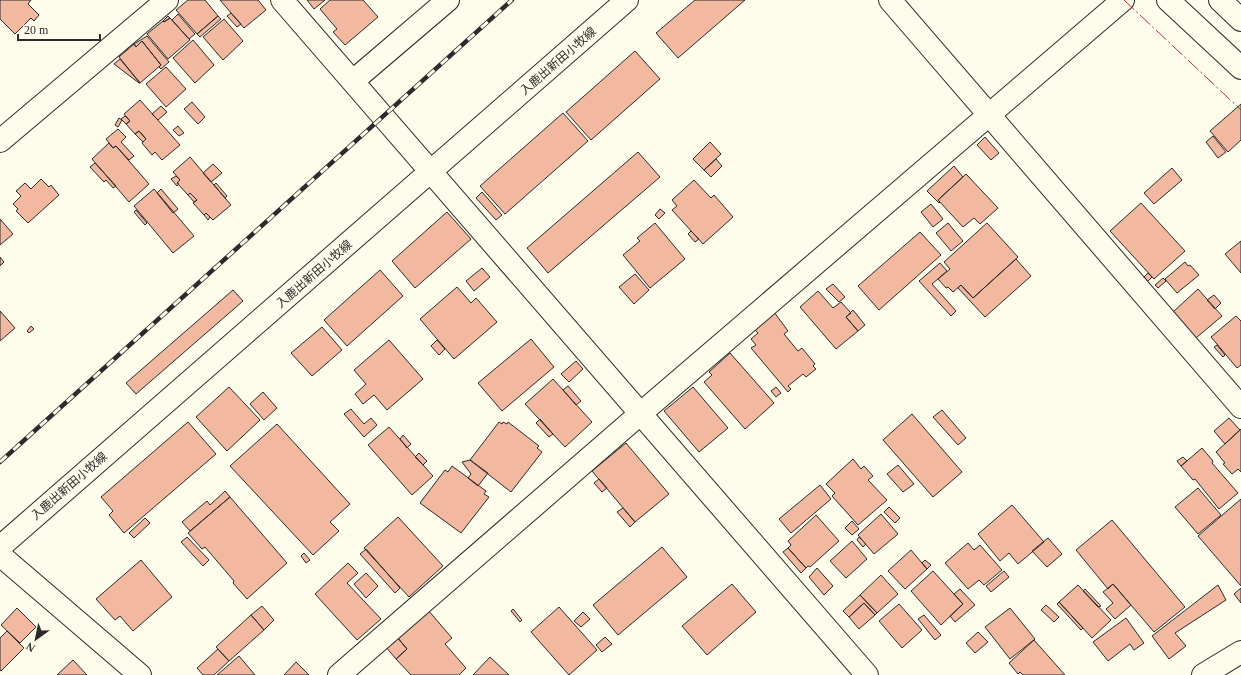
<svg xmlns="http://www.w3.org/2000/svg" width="1241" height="675" font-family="'Times New Roman','Noto Sans JP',serif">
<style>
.building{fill:#f2b8a0;stroke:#2b2b2b}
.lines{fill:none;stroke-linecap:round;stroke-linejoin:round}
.minor-casing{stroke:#2b2b2b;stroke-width:24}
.tertiary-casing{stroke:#2b2b2b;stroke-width:24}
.secondary-casing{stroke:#2b2b2b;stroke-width:24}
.motorway-casing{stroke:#2b2b2b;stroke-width:24}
.minor{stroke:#fdfbea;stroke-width:22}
.tertiary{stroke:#fdfbea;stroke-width:22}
.secondary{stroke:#fdfbea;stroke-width:22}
.motorway{stroke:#fdfbea;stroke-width:22}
.rail-casing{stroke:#2b2b2b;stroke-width:4.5}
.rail{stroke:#fdfbea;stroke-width:3;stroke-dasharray:9;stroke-linecap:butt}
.power{stroke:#c62828;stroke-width:1;stroke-dasharray:14 3 2 3;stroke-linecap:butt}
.labels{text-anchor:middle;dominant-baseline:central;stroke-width:3;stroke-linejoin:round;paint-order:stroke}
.street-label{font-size:12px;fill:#2b2b2b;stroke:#fdfbea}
</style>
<rect width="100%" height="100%" fill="#fdfbea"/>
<path class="building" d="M0 0H31L28 4 39 15 34 21 31 18 15 34 0 19Z
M188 0H205L218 16 197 34 176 10Z
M220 0H258L266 10 244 28Z
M307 0H325L314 9Z
M330 0H363L378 17 345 45 333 32 337 29 320 9Z
M695 0H745L678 58 656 33Z
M231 13 241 24 237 27 227 16Z
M178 14 195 34 189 39 172 20Z
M168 16 170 18 164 22 163 21Z
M218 16 221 19 200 37 197 34Z
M170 18 190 40 168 59 147 34 163 21 164 22Z
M224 19 243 41 223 60 203 37Z
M147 36 169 62 161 69 159 67 161 65 142 41 136 47 134 44Z
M193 40 214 65 195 83 173 58Z
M142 41 161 65 140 83 119 57 134 44 136 47Z
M635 51 660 79 591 140 566 112Z
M120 59 140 83H139L114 64Z
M166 67 186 89 166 107 146 84Z
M140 100 180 145 162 160 155 152 152 155 142 143 146 139 139 131 135 134 126 124 130 121 124 114Z
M192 102 205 117 198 124 184 109Z
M1241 104V140L1228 152 1210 131Z
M161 106 167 112 158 120 152 114Z
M563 113 588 141 505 214 480 186Z
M125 116 130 121 126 124 121 119Z
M119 118 122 120 118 127 115 125Z
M178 126 184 133 179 136 173 130Z
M118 129 126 137 121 142 134 156 129 160 116 146 113 148 106 139Z
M139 131 146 139 143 142 135 134Z
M1213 136 1226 152 1218 158 1206 142Z
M985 137 999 153 991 160 977 145Z
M710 142 721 154 704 170 693 159Z
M109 143 113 148 116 146 149 184 129 202 92 159Z
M638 152 660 177 548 273 527 248Z
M190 157 231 205 213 220 206 213 204 215 193 203 197 200 190 193 188 195 177 183 180 180 173 172Z
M716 159 722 166 711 177 704 170Z
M95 163 116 186 113 188 106 180 104 182 90 167Z
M213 164 222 173 211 182 203 173Z
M954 166 963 177 938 200 940 202 939 203 927 191Z
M1172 168 1182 180 1154 204 1144 193Z
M966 174 998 208 980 224 974 218 963 227 938 200Z
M176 176 180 180 177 183 179 184 177 186 171 179Z
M41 179 49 187 51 185 59 195 28 223 16 211 18 209 13 204 21 196 16 191 25 183 31 189Z
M694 180 711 198 714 195 733 217 703 244 672 210 677 206 672 200Z
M216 183 227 196 225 198 214 185Z
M154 189 194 236 173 253 134 206Z
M161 189 178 209 173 213 157 193Z
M482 192 502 215 496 220 476 198Z
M190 193 197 200 194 202 188 195Z
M1141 203 1185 251 1154 279 1110 231Z
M931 204 943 219 933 227 921 212Z
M660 209 665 213 659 219 655 215Z
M136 210 147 223 145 225 134 212Z
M447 212 471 239 415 288 392 261Z
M206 213 210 217 208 220 204 215Z
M0 219 13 234 0 245Z
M655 223 685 259 650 288 623 255 640 241 637 238Z
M948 223 963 241 951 251 936 233Z
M987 223 1018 257 973 298 961 285 953 292 948 287 946 288 938 279 950 269 944 262Z
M691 231 699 239 695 242 688 234Z
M920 232 941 255 879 310 858 286Z
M1241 241V273L1225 254Z
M0 257 4 262 0 266Z
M1016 259 1031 276 985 317 958 288 961 285 973 298Z
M1185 262 1188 266 1190 265 1199 275 1177 293 1165 279Z
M940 263 947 271 932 284 956 311 951 316 919 281Z
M482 268 490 277 474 291 466 281Z
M380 270 403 296 347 346 324 320Z
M1148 273 1152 277 1147 282 1144 277Z
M635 274 649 290 634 304 619 287Z
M1163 278 1166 281 1158 288 1155 285Z
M833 284 845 297 839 302 826 289Z
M457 287 471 303 476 298 497 322 454 359 420 319Z
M1198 289 1222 316 1196 338 1173 312Z
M233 290 243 301 136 394 126 383Z
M818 291 833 308 841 302 851 313 846 317 858 331 836 349 800 307Z
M1214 295 1221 303 1215 309 1207 300Z
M853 310 865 325 858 331 846 317Z
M0 311 15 328 0 341Z
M774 312 788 331 784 334 798 351 802 348 815 364 813 366 816 369 806 377 803 374 788 386 791 389 788 392 751 348 756 345 751 339 758 333 754 329Z
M1236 316 1241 321V365L1237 368 1211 337Z
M31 326 34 329 29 333 27 331Z
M322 327 342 350 312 376 291 353Z
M531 339 554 367 502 411 478 383Z
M389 340 423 379 387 410 374 395 363 404 355 394 366 384 354 370Z
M437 340 445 349 439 355 431 346Z
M1217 345 1225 355 1223 357 1214 347Z
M730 353 774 403 745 429 704 382 712 375 709 372Z
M576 361 583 369 569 382 561 374Z
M553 379 592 422 565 447 525 404Z
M568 386 581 401 576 405 563 390Z
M229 387 260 420 227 451 196 417Z
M693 387 728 428 699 452 664 411Z
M776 387 781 393 776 397 771 391Z
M263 392 277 408 264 420 250 404Z
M351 409 364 424 371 418 377 425 364 437 344 414Z
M942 410 966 438 958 445 933 417Z
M912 414 962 472 933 497 883 440Z
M1229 418 1240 430 1225 444 1214 431Z
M540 419 553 434 549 437 536 423Z
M188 422 216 454 124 533 109 515 113 511 101 497Z
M499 422 502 424 503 422 507 424 508 422 539 446 537 448 542 452 511 492 470 460Z
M277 424 350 504 330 522 339 531 313 555 230 466Z
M389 427 433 476 412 495 368 445Z
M1241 429V472L1238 469 1232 474 1223 464 1225 463 1216 452Z
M403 435 411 444 407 448 400 439Z
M626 443 669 494 635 522 592 471Z
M1202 448 1213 461 1212 463 1238 493 1219 509 1195 479 1193 480 1181 466Z
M419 453 427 461 423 465 415 457Z
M1183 457 1187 461 1181 466 1177 461Z
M853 459 861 469 864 466 873 476 868 480 887 500 858 525 832 496 835 493 826 484Z
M470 460 488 473 478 486 468 478 471 474 462 462Z
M898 465 914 484 903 492 887 474Z
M452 466 486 491 484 494 489 497 461 533 420 503 445 470 448 472Z
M599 479 607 488 602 492 594 483Z
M820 485 831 499 791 533 779 519Z
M1198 488 1221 515 1198 534 1175 507Z
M225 491 230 497 190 531 182 522 207 501 210 505Z
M230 497 287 563 247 599 233 583 234 581 205 547 202 549 188 533Z
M1241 499V586L1198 536Z
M1012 505 1044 542 1018 564 1009 553 1000 561 978 534Z
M889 507 900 518 895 523 884 512Z
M623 508 635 522 630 527 617 512Z
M881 514 898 534 874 554 858 535Z
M816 515 839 541 810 567 808 566 806 568 788 548 791 545 788 541Z
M398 517 443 566 409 597 364 548Z
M145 518 150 523 134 538 129 533Z
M1112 520 1185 607 1154 632 1113 584 1108 589 1076 550Z
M852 521 859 529 852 535 845 528Z
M187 537 209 560 203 566 181 542Z
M859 537 866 544 863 547 857 540Z
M1048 538 1062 554 1047 567 1032 551Z
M852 541 867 559 846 578 830 561Z
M968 543 974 550 980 545 1002 570 984 585 979 580 968 589 945 563Z
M662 547 687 577 618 635 593 605Z
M788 548 806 568 801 573 783 552Z
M366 549 400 588 395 593 360 554Z
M911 550 927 569 905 589 888 571Z
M304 553 310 560 306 563 301 556Z
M141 560 172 597 133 631 120 616 115 620 96 599Z
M925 560 931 565 927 569 922 563Z
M348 563 358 573 347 583 381 619 357 640 315 594Z
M817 568 833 586 824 595 809 577Z
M933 571 963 604 941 625 911 591Z
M1004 571 1009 577 991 592 986 586Z
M366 573 378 586 366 598 354 584Z
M881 575 898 594 877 613 860 595Z
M732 584 756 612 707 655 682 626Z
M1113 584 1131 605 1115 619 1106 609 1113 603 1103 592Z
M1078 585 1111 620 1092 638 1059 602Z
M1218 585 1226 600 1175 633 1186 646 1169 659 1152 636Z
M1241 588V603L1234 594Z
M960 589 975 605 955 622 950 616 963 604 954 594Z
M1085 589 1101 606 1098 607 1083 591Z
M860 595 877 613 875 615 864 603 849 617 843 611Z
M1059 602 1083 628 1081 630 1057 604Z
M864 603 875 615 859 629 849 617Z
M899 604 922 630 902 648 879 621Z
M1046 605 1059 617 1054 622 1041 610Z
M262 606 274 620 264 630 251 615Z
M559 607 597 650 569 675 531 632Z
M17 608 36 627 20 643 1 625Z
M1010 608 1035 639 1010 659 985 627Z
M513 609 522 620 520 622 511 611Z
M428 610 452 638 445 644 466 668 459 675H411L396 659 407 649 397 637Z
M583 612 590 619 581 627 574 621Z
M251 615 264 630 229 661 216 647Z
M924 615 941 635 935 640 918 619Z
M1126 618 1144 643 1134 650 1130 644 1108 661 1093 642Z
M7 631 24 648 1 671 0 670V638Z
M978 632 988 642 975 653 966 643Z
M397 637 407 649 396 659 385 646Z
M605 637 612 644 602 652 596 645Z
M1034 640 1065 675H1023L1020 672 1018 674 1009 663Z
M218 649 229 661 214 675H203L197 668Z
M239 656 255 675H217Z
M490 657 509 675H473Z
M73 660 87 675H57Z
M296 662 309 675H284Z"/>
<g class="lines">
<g class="minor-casing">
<path id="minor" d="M282 0 867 675
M890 0 1241 407
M1168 0 1241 68
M353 81 448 0
M0 141 167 0
M339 675 640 414 1123 0"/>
</g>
<g class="tertiary-casing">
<path id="tertiary" d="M0 555 140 675"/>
</g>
<g class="secondary-casing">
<path id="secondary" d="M0 547 627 0
M1203 675 1241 652"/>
</g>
<g class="motorway-casing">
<path id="motorway" d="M1220 0 1241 20"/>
</g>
<use href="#minor" class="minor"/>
<use href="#tertiary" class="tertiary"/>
<use href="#secondary" class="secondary"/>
<use href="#motorway" class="motorway"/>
<g class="rail-casing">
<path id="rail" d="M0 462 512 0"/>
</g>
<use href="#rail" class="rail"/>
<path class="power" d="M1124 0 1241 110"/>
</g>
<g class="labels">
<g class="street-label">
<text transform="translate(558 61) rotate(-41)">入鹿出新田小牧線</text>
<text transform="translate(314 274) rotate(-41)">入鹿出新田小牧線</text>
<text transform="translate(69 486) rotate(-41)">入鹿出新田小牧線</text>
</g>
</g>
<g transform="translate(36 639) rotate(213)" stroke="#fdfbea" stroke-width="3" paint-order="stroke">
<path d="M0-3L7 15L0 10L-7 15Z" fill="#2b2b2b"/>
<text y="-6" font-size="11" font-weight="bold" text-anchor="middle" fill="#2b2b2b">N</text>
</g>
<path d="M18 34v6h82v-6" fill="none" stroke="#2b2b2b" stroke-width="2"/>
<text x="24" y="34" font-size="12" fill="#2b2b2b" stroke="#fdfbea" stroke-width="3" paint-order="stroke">20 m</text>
</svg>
